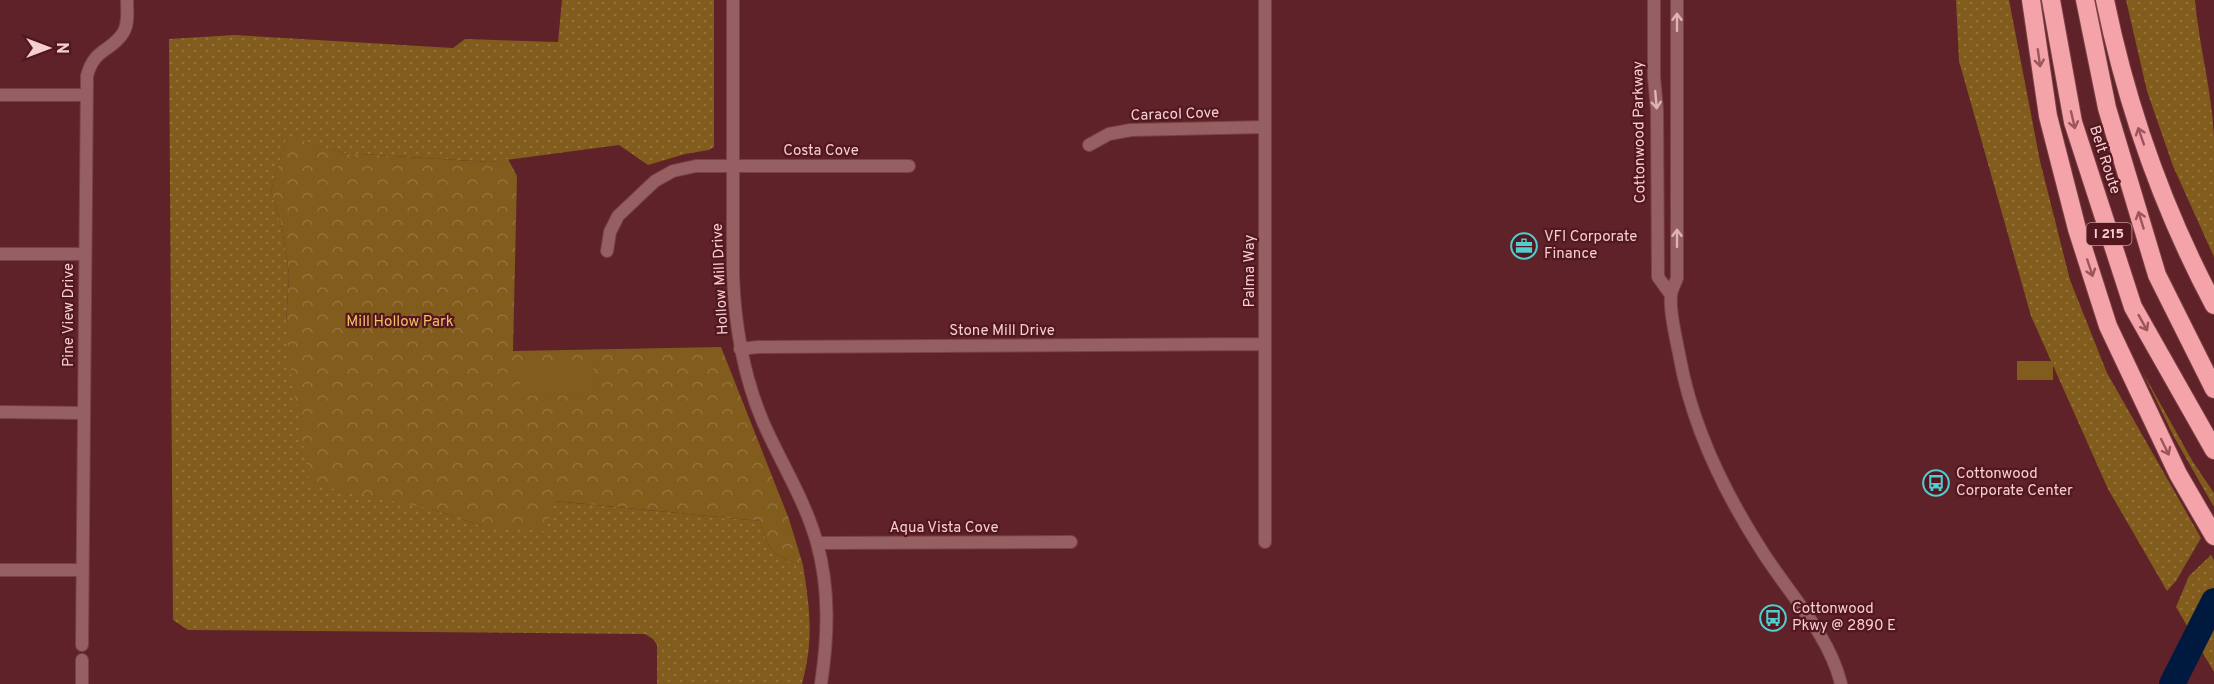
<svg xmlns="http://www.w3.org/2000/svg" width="2214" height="684" font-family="Overpass,sans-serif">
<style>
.grass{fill:url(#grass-dots)}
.park{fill:url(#park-crowns)}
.garden{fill:#815c1d}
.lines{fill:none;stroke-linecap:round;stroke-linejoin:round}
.river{stroke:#001a3f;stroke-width:26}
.street-casing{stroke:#794146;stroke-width:14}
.highway-casing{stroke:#794146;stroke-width:20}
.street{stroke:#966062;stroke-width:12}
.highway{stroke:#f4a4a8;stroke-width:18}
.oneway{stroke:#deb3b4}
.oneway2{stroke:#9b565d}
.labels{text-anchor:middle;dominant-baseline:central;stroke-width:4.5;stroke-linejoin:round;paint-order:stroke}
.shield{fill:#52171f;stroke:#c5989b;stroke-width:1.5}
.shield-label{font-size:14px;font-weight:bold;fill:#f6cfd0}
.street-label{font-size:15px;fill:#f6cfd0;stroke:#52171f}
.poi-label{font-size:15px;fill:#f6cfd0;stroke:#52171f;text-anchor:start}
.park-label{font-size:15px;fill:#f8be63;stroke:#52171f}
</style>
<defs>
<pattern id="grass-dots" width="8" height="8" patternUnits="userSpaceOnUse" patternTransform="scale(1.5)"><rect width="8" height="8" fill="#815c1d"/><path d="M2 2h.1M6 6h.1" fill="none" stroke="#93723d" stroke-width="1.8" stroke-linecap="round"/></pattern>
<pattern id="park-crowns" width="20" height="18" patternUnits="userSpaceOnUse" patternTransform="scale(1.5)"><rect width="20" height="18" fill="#815c1d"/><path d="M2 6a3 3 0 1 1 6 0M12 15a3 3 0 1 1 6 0" fill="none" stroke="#93723d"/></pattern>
</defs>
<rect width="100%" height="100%" fill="#5e2228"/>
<path class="grass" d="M562 0H714V147L709 150 685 154 648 165 619 145 490 162 344 153 287 137 271 190 282 228 289 274 286 324 431 509 482 526 554 501 760 521C768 550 773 557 803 565 810 609 814 640 802 684H657V645L653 639 645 634 188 630 173 620 169 39 234 35 453 48 465 39 558 42Z
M1956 0H2009L2040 161 2070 280 2107 373 2201 538 2176 581 2167 591 2108 489 2031 316 1959 61Z
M2126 0H2195C2199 46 2212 91 2214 137 2214 177 2214 217 2214 257L2173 166 2147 91Z
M2142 371 2193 462 2214 493V507L2174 437Z
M2211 555 2214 560V672L2176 607 2189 576Z"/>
<path class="park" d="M287 136 344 153 490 162 508 159 517 176 513 351 721 347 789 519 803 565C773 557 768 550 760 521L555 501 544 531 482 526 431 509 310 484 291 374 286 324 289 274 282 228 271 190Z
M2017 361H2053V380H2017Z"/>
<path class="garden" d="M520 361H593L594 395 520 396Z
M2021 364H2048V376H2021Z"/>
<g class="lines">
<path class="river" d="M2172 684 2214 601"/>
<g class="street-casing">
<path id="street" d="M733 0V276C735 326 743 375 763 422 781 463 805 500 817 543 830 590 828 637 821 684
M1654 0V77L1657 110 1658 277 1671 295
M1677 0V278C1675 284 1671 290 1671 296 1669 312 1677 342 1680 359 1693 429 1724 492 1762 551 1789 594 1829 634 1841 684
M0 95H87
M1089 145 1109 134 1131 130 1265 127
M607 251 610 232 618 216 655 181 673 171 696 166H909
M0 254H85
M740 349 758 347 1265 344
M0 412 83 413
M1265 542V0
M817 543 1071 542
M0 570H82
M82 645 87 76C94 48 111 52 123 33 129 24 127 11 127 0
M82 684V660"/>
</g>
<g class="highway-casing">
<path id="highway" d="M2031 0 2048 116 2077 229 2108 326 2178 474 2214 536
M2051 0 2073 122 2133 307 2214 450
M2085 0 2107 108 2157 275 2214 389
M2105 0C2127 107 2163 209 2214 305"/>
</g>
<use href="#street" class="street"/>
<use href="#highway" class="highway"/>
</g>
<defs><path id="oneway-shaft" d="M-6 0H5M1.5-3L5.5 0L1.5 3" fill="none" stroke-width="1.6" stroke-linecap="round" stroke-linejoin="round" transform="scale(1.5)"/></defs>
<g class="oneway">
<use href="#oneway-shaft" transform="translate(1677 22) rotate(-90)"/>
<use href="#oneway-shaft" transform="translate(1656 100) rotate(85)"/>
<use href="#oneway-shaft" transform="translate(1677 238) rotate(-90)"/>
</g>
<g class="oneway2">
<use href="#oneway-shaft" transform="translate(2039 58) rotate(82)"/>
<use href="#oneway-shaft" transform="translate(2073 120) rotate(77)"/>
<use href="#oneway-shaft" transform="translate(2141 136) rotate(-109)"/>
<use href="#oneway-shaft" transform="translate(2141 220) rotate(-107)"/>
<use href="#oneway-shaft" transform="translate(2090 268) rotate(72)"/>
<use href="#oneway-shaft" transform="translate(2143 323) rotate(61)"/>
<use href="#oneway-shaft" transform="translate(2165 447) rotate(64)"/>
</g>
<defs>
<g id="office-ring" transform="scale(1.35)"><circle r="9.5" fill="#52171f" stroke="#52cdcf" stroke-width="1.5"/><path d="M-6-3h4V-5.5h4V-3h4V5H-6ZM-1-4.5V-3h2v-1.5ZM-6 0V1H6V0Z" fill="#52cdcf"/></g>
<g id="bus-ring" transform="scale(1.35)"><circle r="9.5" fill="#52171f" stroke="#52cdcf" stroke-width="1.5"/><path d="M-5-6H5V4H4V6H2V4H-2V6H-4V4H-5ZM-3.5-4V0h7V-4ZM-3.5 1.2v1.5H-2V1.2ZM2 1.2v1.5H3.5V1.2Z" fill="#52cdcf"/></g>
</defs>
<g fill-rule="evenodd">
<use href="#office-ring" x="1524" y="246"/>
<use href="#bus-ring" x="1936" y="483"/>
<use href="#bus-ring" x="1773" y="618"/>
</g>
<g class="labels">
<rect class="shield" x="2086.5" y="223" width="45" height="22" rx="4.5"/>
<g class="shield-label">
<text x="2109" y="234">I 215</text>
</g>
<g class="street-label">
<text transform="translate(1175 115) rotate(-2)">Caracol Cove</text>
<text transform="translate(1640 132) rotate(-91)">Cottonwood Parkway</text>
<text x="821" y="151">Costa Cove</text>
<text transform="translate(2104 160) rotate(72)">Belt Route</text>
<text transform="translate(1250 271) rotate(-90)">Palma Way</text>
<text transform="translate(721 279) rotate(-93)">Hollow Mill Drive</text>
<text transform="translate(69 315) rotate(-90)">Pine View Drive</text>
<text x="1002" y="331">Stone Mill Drive</text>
<text x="944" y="528">Aqua Vista Cove</text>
</g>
<g class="poi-label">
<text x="1544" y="237">VFI Corporate<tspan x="1544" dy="17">Finance</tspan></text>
<text x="1956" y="474">Cottonwood<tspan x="1956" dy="17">Corporate Center</tspan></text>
<text x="1792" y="609">Cottonwood<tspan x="1792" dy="17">Pkwy @ 2890 E</tspan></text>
</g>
<g class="park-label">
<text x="400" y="322">Mill Hollow Park</text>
</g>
</g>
<g transform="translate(48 48) rotate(90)" stroke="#52171f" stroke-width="4.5" paint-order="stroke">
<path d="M0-4.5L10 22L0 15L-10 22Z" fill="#f6cfd0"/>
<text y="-9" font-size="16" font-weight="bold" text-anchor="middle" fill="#f6cfd0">N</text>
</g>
</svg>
